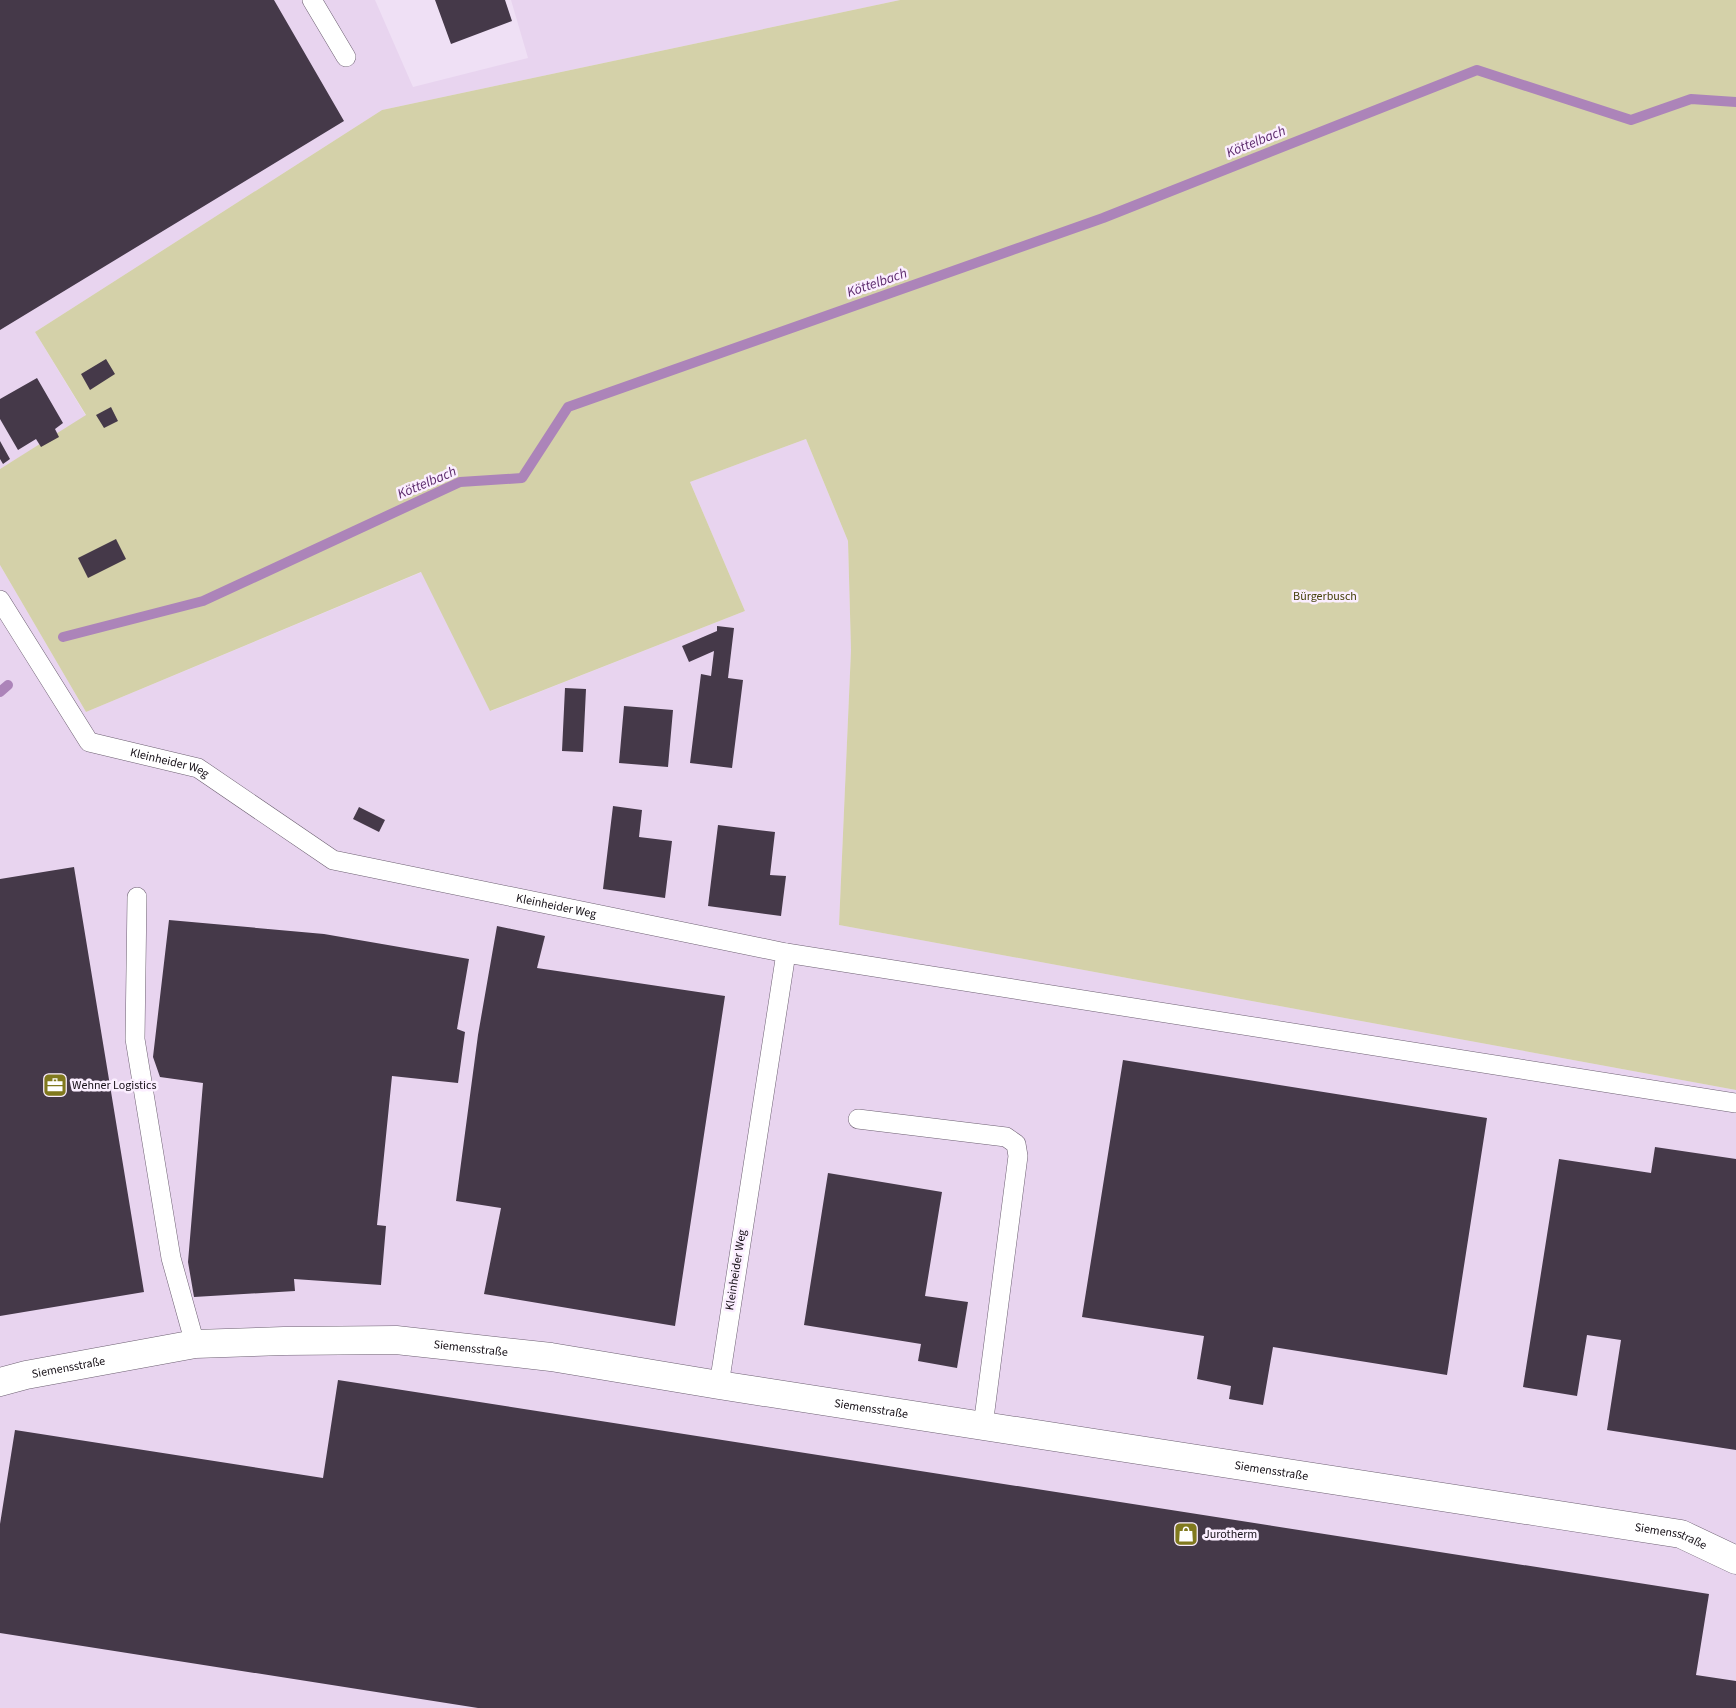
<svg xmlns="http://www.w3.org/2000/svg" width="1736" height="1708" font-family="'Source Sans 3',sans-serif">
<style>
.built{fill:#e8d4ef}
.green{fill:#d4d1a9}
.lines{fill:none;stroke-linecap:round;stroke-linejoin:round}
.stream{stroke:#ac84b9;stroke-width:10}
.building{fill:#453949}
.service-casing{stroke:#6d6072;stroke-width:20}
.minor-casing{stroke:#6d6072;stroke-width:29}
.service{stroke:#fff;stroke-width:19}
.minor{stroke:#fff;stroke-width:28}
.labels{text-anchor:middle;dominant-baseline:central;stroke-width:5;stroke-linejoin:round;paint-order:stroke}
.park-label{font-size:12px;fill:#444009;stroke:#fbeeff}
.street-label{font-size:12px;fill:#150f16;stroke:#fbeeff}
.poi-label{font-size:12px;fill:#150f16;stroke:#fbeeff;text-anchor:start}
.water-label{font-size:14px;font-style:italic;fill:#5c2a6c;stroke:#fbeeff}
</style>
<rect width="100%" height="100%" fill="#efe0f5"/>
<path class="built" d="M0 0H375L413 87 528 58 511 0H900L382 110 35 332 86 416 0 469Z
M806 439 848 541 851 650 839 925 1736 1090V1708H0V565L86 712 422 572 491 711 745 611 690 482Z"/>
<path class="green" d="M900 0H1736V1090L839 925 851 650 848 541 806 439 690 482 745 611 490 711 421 572 86 712 0 565V469L86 415 35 332 382 110Z"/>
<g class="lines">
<path class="stream" d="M63 637 203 601 460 482 522 478 568 407 1103 218 1477 70 1631 120 1691 99 1736 102
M0 692 8 685"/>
</g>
<path class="building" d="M0 0H274L344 121 0 330Z
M435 0H505L512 21 451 44Z
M106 359 115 374 90 390 81 374Z
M37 378 63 423 55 429 59 437 41 447 36 439 18 450 0 419V399Z
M111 407 118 421 104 428 96 415Z
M0 441 10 459 3 464 0 459Z
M116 539 126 559 88 578 78 558Z
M717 626 734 628 728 678 743 680 732 768 690 763 701 674 711 676 714 651 689 662 682 646 717 631Z
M565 688 586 689 583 752 562 751Z
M624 706 673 710 668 767 619 763Z
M613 806 642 810 639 837 672 841 665 898 603 889Z
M359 807 385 820 379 832 353 819Z
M718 825 775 832 770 875 786 876 781 916 708 906Z
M74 867 144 1292 0 1316V879Z
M169 920 324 934 469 959 457 1029 465 1032 458 1083 392 1076 377 1225 386 1226 381 1285 294 1279 295 1291 194 1297 188 1262 203 1083 160 1077 153 1057Z
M497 926 545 936 537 968 725 996 675 1326 484 1294 501 1208 456 1201 478 1035Z
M1123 1060 1487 1118 1447 1375 1273 1347 1263 1405 1229 1399 1231 1386 1197 1379 1204 1336 1082 1317Z
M1655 1147 1736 1159V1450L1607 1430 1621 1340 1587 1335 1577 1396 1523 1387 1559 1159 1651 1173Z
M828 1173 942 1192 925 1296 968 1302 957 1368 918 1361 921 1344 804 1325Z
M338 1380 1709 1594 1696 1675 1736 1681V1708H478L0 1633V1524L15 1430 323 1478Z"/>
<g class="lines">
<g class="service-casing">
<g id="service">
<path d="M312 0 346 57"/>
<path id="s1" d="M0 600 89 742 198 768 333 860 786 953 719 1385"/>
<path d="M137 897 135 1039 171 1258 195 1344"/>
<path d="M786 953 1736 1103"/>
<path d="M858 1119 1006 1137 1016 1144 1018 1156 983 1426"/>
</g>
</g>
<g class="minor-casing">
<g id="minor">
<path id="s2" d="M0 1382 26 1375 195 1344 284 1341 396 1340 551 1357 719 1385 1681 1534 1736 1560"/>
</g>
</g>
<use href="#service" class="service"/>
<use href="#minor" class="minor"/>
</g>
<defs>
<g id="office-square" transform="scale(1.25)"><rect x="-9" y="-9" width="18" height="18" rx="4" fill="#80791e" stroke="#fbeeff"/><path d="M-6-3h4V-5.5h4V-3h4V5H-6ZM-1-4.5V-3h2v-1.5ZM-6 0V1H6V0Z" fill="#fff"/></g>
<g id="shop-square" transform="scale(1.25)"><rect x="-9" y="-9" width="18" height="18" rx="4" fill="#80791e" stroke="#fbeeff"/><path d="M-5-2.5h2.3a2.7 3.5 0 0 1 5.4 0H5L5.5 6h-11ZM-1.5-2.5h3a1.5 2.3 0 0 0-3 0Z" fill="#fff"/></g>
</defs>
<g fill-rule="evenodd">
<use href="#office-square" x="55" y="1085"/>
<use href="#shop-square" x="1186" y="1534"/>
</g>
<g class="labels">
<g class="park-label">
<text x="1325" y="596">Bürgerbusch</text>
</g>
<g class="street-label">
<text stroke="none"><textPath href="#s1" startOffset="251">Kleinheider Weg</textPath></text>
<text stroke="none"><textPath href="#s1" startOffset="671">Kleinheider Weg</textPath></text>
<text transform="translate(736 1270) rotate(-81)">Kleinheider Weg</text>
<text stroke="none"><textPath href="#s2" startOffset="475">Siemensstraße</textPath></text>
<text stroke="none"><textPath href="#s2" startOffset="70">Siemensstraße</textPath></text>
<text stroke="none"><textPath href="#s2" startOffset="880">Siemensstraße</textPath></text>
<text stroke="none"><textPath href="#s2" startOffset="1285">Siemensstraße</textPath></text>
<text stroke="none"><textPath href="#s2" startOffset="1690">Siemensstraße</textPath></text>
</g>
<g class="poi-label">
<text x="72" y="1085">Wehner Logistics</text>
<text x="1204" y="1534">Jurotherm</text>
</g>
<g class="water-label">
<text transform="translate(1256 142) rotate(-22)">Köttelbach</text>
<text transform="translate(877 283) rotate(-19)">Köttelbach</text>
<text transform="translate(427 483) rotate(-23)">Köttelbach</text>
</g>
</g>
</svg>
